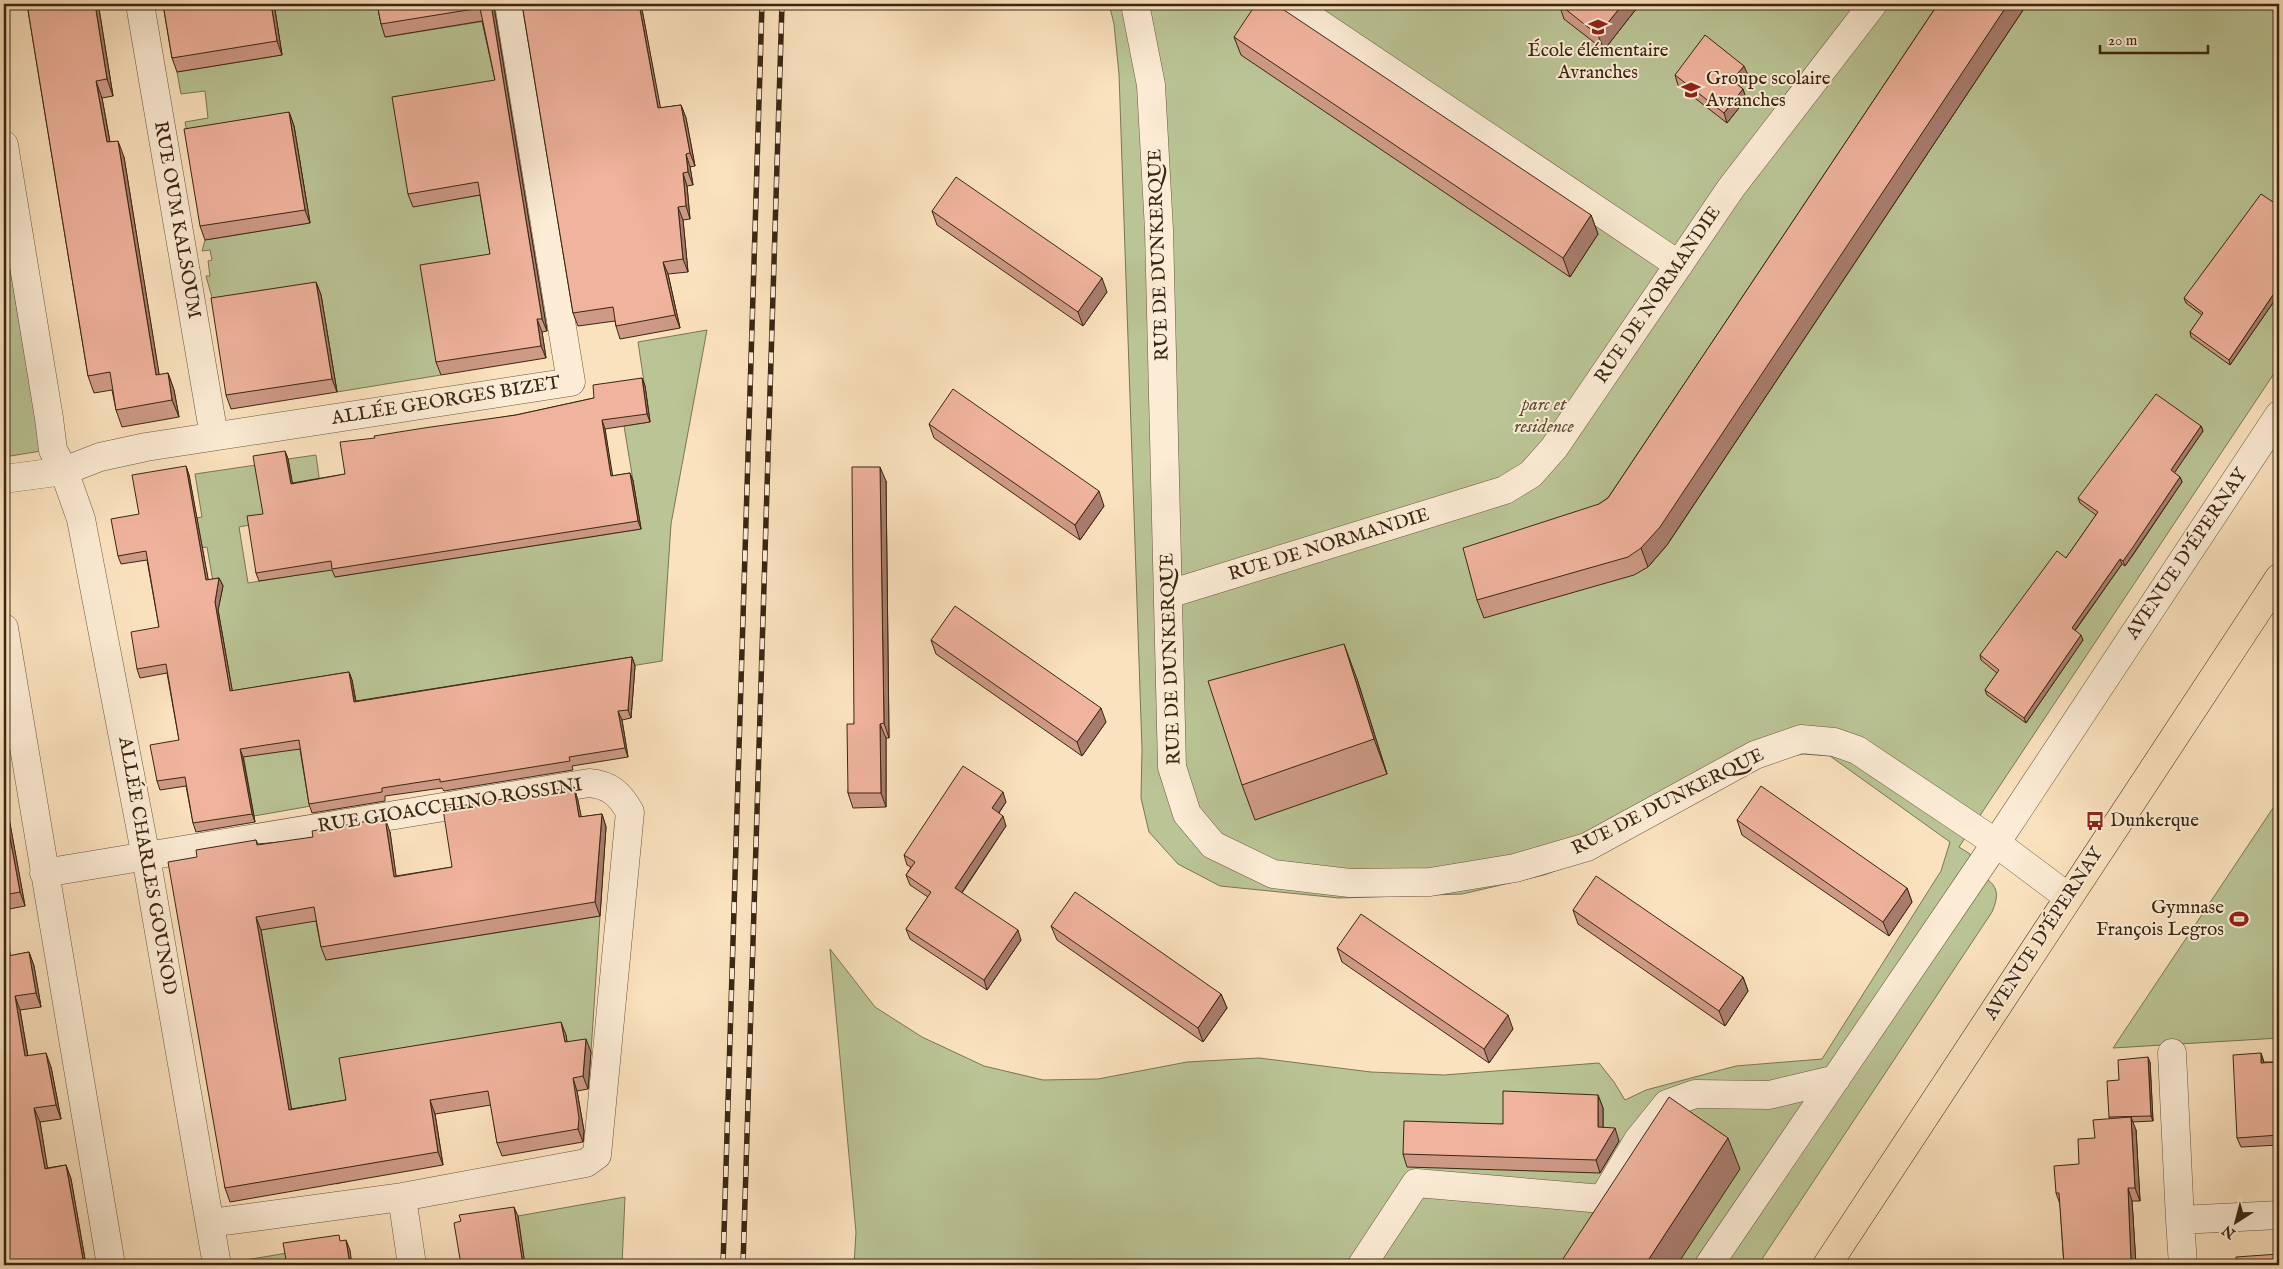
<svg xmlns="http://www.w3.org/2000/svg" width="2283" height="1269" font-family="'IM FELL English',serif">
<style>
.green{fill:#bac495;stroke:#7a7554}
.lines{fill:none;stroke-linecap:round;stroke-linejoin:round}
.minor-casing{stroke:#6a553e;stroke-width:29}
.major-casing{stroke:#3a2613;stroke-width:29}
.minor{stroke:#fcecd5;stroke-width:28}
.major{stroke:#fbe2be;stroke-width:28}
.rail-casing{stroke:#3a2613;stroke-width:5.5}
.rail{stroke:#fcecd5;stroke-width:4;stroke-dasharray:11;stroke-linecap:butt}
.wall{fill:#ce9a87;stroke:#3a2613}
.shaded-wall{fill:#a87d6e;stroke:#3a2613}
.building{fill:#f0b39d;stroke:#3a2613}
.labels{text-anchor:middle;dominant-baseline:central;stroke-width:4;stroke-linejoin:round;paint-order:stroke}
.poi-label{font-size:19px;fill:#3a2613;stroke:#fcecd5;text-anchor:start}
.street-label{font-size:19px;fill:#3a2613;stroke:#fcecd5}
.park-label{font-size:19px;font-style:italic;fill:#5a4e34;stroke:#fcecd5}
</style>
<rect width="100%" height="100%" fill="#fbe2be"/>
<filter id="stains"><feTurbulence type="fractalNoise" baseFrequency=".004" numOctaves="4"/><feColorMatrix values="0 0 0 0 .2 0 0 0 0 .09 0 0 0 0 .02 0 0 0 .5 -.17"/></filter>
<radialGradient id="worn" r=".72"><stop offset=".6" stop-color="#630" stop-opacity="0"/><stop offset="1" stop-color="#630" stop-opacity=".3"/></radialGradient>
<path class="green" d="M274 4H380L386 37 492 20 502 92 413 206 518 189 528 242 425 278 441 375 337 392 321 295 216 312 206 276H210L208 261 212 260 210 250 202 251 205 240 310 223 294 126 189 143 185 122 208 118 205 91 181 94 177 72 282 55Z
M1109 4H2279V366L1959 847 1970 854C1972 884 2009 874 1992 912L1758 1265H854L856 1232 830 949 875 1007 922 1037 984 1066 1043 1080 1098 1079 1187 1062 1259 1058 1371 1072 1444 1075 1599 1063 1614 1082 1625 1100 1646 1090 1736 1066 1822 1059 1941 871 1950 842 1830 756 1803 754 1771 760 1596 856 1544 875 1462 894 1339 898 1220 886 1178 864 1149 832 1141 798 1142 749 1119 74 1114 24Z
M4 232 41 451 4 457Z
M707 330 671 524 662 661 357 710 352 680 302 748 311 806 254 816 207 547 180 552 175 521 202 517 195 474 256 465 266 522 239 527 248 583 334 569 335 577 641 529 624 426 650 422 638 342Z
M316 455 324 513 298 517 288 459Z
M2279 799V1038L2113 1048Z
M308 851 326 960 600 916 591 1052 569 1055H443L362 1178 336 1184 324 1118 293 1123 247 959 262 927Z
M625 1197 622 1265H525L518 1216Z
M287 1253 289 1265H241L240 1261Z"/>
<g class="lines">
<g class="minor-casing">
<path id="minor" d="M140 4 214 436
M1135 4 1151 85 1159 230 1172 767 1187 814 1213 845 1273 874 1350 883 1430 882 1515 868 1587 847 1755 755 1801 739 1834 742 1857 750 1996 843 2068 897
M1290 4 1679 265
M4 145 49 418 53 450 64 471 81 519 146 857 217 1265
M4 479 64 471 100 457 146 447 571 382 509 4
M1169 594 1505 490 1531 474 1554 448 1731 188 1873 4
M4 628 111 1265
M44 873 589 783C610 785 619 793 630 812L597 1155 586 1163 402 1197 210 1223
M2172 1053 2180 1220
M402 1197 412 1265
M1362 1265 1416 1183 1603 1199 1638 1140 1667 1104 1695 1094 1769 1095 1836 1079
M1709 1265 1996 843 2279 415
M2183 1265 2180 1220 2279 1215"/>
</g>
<g class="major-casing">
<path id="major" d="M1827 1265 2279 578"/>
</g>
<use href="#minor" class="minor"/>
<use href="#major" class="major"/>
<g class="rail-casing">
<path id="rail" d="M723 1265 762 4
M743 1265 782 4"/>
</g>
<use href="#rail" class="rail"/>
</g>
<path class="wall" d="M27 4H97L99 9 113 96 102 98 110 142 124 157 159 375 168 373 174 390 179 417 122 427 116 410 112 390 94 393 88 376Z
M163 4H274L282 55 177 72 172 58Z
M377 4 494 7 547 331 542 332 546 358 441 375 436 362 490 254 480 195 413 207 408 194 495 80 482 21 385 37 381 24Z
M522 4H641L660 108 681 105 686 118 695 166 690 167 693 185 687 186 690 219 683 220 688 272 668 274 680 328 620 339 616 326 615 321 578 326 573 313Z
M1559 4H1640L1604 50 1564 19Z
M1938 4H2027L1667 545 1648 567 1634 575 1484 618 1477 600 1599 504 1608 498Z
M1234 37 1591 215 1598 234 1570 277 1241 55Z
M1675 75H1748L1739 86 1743 89 1746 99 1727 123 1678 85Z
M289 112 294 126 310 223 205 240 200 226Z
M2279 206V294L2230 365 2191 337 2190 332 2202 315 2186 303 2184 298Z
M932 211 1107 292 1083 326 937 225Z
M316 282 321 295 337 392 231 409 226 395Z
M642 378 645 386 650 422 605 429 612 476 630 473 633 481 641 529 335 577 332 570 259 581 256 573 263 514 285 451 288 459 292 483 345 474 375 438 516 415 594 398Z
M929 424 1104 506 1080 540 934 438Z
M2201 426 2203 431 2174 473 2180 477 2182 482 2135 552 2125 566 2122 564 2075 631 2083 640 2026 723 1987 695 1985 690 1997 673 1981 660 1980 655 2066 558 2096 515 2080 503 2078 498Z
M186 466 189 475 208 580 219 578 223 586 218 610 232 691 349 672 352 680 356 701 632 657 635 666 631 718 622 720 628 757 572 766 573 770 444 791 442 788 385 796V801L312 813 309 804 300 749 243 757 255 822 196 832 193 823 186 786 160 790 157 781 179 740 167 673 140 678 137 669 159 627 147 560 121 564 118 556 139 514Z
M886 481 889 738H886V807L853 808 848 793 854 724Z
M931 640 1106 722 1082 756 936 654Z
M1357 679 1387 774 1255 820 1242 785Z
M574 787 578 801 581 817 602 814 606 827 600 916 326 960 321 947 316 921 261 930 291 1109 346 1100 566 1035 567 1042 591 1052 588 1089 577 1091 584 1131 583 1142 502 1156 497 1143 491 1105 435 1114 443 1165 230 1202 225 1188 197 857 256 840 258 844 390 832 396 876 452 867Z
M4 791 25 906 4 910Z
M1006 802 999 813 1006 826 962 893 1021 940 987 990 910 939 906 929 928 897 910 885 906 875 911 867 907 865 904 855Z
M1737 820 1907 888 1912 902 1889 936 1742 835Z
M1573 910 1743 977 1748 991 1725 1026 1578 924Z
M1051 926 1221 994 1227 1008 1203 1042 1057 940Z
M1337 948 1513 1029 1489 1063 1342 962Z
M29 952 34 966 41 1007 20 1010 28 1056 51 1067 61 1119 40 1122 47 1168 66 1165 71 1179 86 1265H4L10 956Z
M2261 1053 2264 1062H2279V1145L2241 1147 2237 1138Z
M2150 1062 2153 1121 2132 1122 2136 1130 2140 1201H2132L2136 1265H2064L2060 1204 2056 1193 2079 1164 2095 1138 2110 1119 2109 1117 2119 1080Z
M1598 1095 1603 1108V1128L1619 1141 1600 1173 1407 1167 1403 1154Z"/>
<path class="shaded-wall" d="M95 4H97L99 9 113 96 107 79Z
M271 4H274L282 55 277 41Z
M491 4H494V7L547 331 542 319Z
M639 4H641L663 121 658 108Z
M1623 4H1640L1604 50 1598 35Z
M2008 4H2027L1667 545 1648 567 1641 548Z
M1744 66 1748 75 1735 90 1732 80Z
M96 81 102 98 113 159 107 142Z
M1743 89 1746 99 1727 123 1724 113Z
M681 105 686 118 695 166 690 153Z
M289 112 294 126 310 223 305 210Z
M118 141 124 157 162 392 156 375Z
M686 154 690 167 693 185 688 172Z
M683 173 687 186 690 219 686 206Z
M678 207 683 220 688 272 683 259Z
M1591 215 1598 234 1570 277 1563 258Z
M663 262 668 274 680 328 675 315Z
M1102 278 1107 292 1083 326 1078 312Z
M316 282 321 295 337 392 332 379Z
M2279 286V294L2230 365 2229 360Z
M537 319 542 332 546 358 541 346Z
M168 373 174 390 179 417 172 400Z
M642 378 645 386 650 422 647 414Z
M602 420 605 429 614 484 611 476Z
M2201 426 2203 431 2173 475 2171 470Z
M285 451 288 459 294 492 291 484Z
M186 466 189 475 210 589 206 580Z
M880 467 886 481 889 738 884 723Z
M630 473 633 481 641 529 638 521Z
M2180 477 2182 482 2125 566 2123 561Z
M1099 491 1104 506 1080 540 1075 525Z
M2120 559 2122 564 2073 633 2072 628Z
M219 578 223 586 218 610 234 700 230 691 215 602Z
M2081 635 2083 640 2026 723 2024 718Z
M1344 644 1357 679 1387 774 1374 739Z
M632 657 635 666 631 718 628 710Z
M349 672 352 680 357 710 354 702Z
M1101 708 1106 722 1082 756 1077 742Z
M618 711 622 720 628 757 625 748Z
M880 724 886 738V807L881 793Z
M240 749 243 757 255 822 252 814Z
M574 787 578 801 584 830 579 817Z
M4 791 25 906 20 892 4 805Z
M1003 792 1006 802 995 818 992 808Z
M602 814 606 827 600 916 595 902Z
M1003 816 1006 826 958 898 955 888Z
M385 818 390 832 398 890 394 877Z
M1907 888 1912 902 1889 936 1883 922Z
M256 917 261 930 294 1123 289 1110Z
M4 919 13 970 8 956 4 933Z
M1018 930 1021 940 987 990 984 980Z
M29 952 34 966 41 1007 36 993Z
M1743 977 1748 991 1725 1026 1719 1011Z
M1221 994 1227 1008 1203 1042 1198 1028Z
M15 996 20 1010 30 1070 25 1056Z
M1508 1015 1513 1029 1489 1063 1484 1049Z
M561 1022 566 1035 569 1055 565 1042Z
M586 1039 591 1052 588 1089 583 1076Z
M46 1053 51 1067 61 1119 56 1105Z
M2261 1053 2264 1063H2261Z
M2148 1057 2150 1062 2153 1121 2151 1116Z
M573 1078 577 1091 584 1131 583 1142 578 1129Z
M1598 1095 1603 1108V1140L1598 1127Z
M430 1100 435 1114 443 1165 438 1152Z
M34 1108 40 1122 50 1183 45 1169Z
M2131 1117 2136 1130 2140 1201 2135 1188Z
M1615 1128 1619 1141 1600 1173 1596 1160Z
M1728 1138 1740 1169 1677 1265H1645Z
M66 1165 71 1179 86 1265H84Z
M2128 1188 2132 1201 2136 1265H2133L2131 1261Z
M514 1207 518 1216 525 1265H523Z
M346 1240 350 1250 352 1265H350Z"/>
<path class="building" d="M27 4H95L107 79 96 81 107 142 118 141 156 375 168 373 172 400 116 410 110 372 88 376Z
M163 4H271L277 41 172 58Z
M377 4H491L542 319H537L541 346 436 362 420 265 490 254 478 182 408 194 392 97 495 80 480 8 381 24Z
M522 4H639L658 108 681 105 690 153 686 154 688 172 683 173 686 206 678 207 683 259 663 262 675 315 616 326 613 307 573 313Z
M1256 4H1275L1591 215 1563 258 1234 37Z
M1559 4H1623L1598 35Z
M1938 4H2008L1660 527 1641 548 1628 557 1477 600 1463 548 1599 504 1608 498Z
M1705 35 1744 66 1732 80 1743 89 1724 113 1675 75Z
M289 112 305 210 200 226 184 129Z
M956 177 1102 278 1078 312 932 211Z
M2261 194 2279 206V266L2276 270 2279 272V286L2229 360 2190 332 2203 313 2184 298Z
M316 282 332 379 226 395 211 298Z
M642 378 647 414 602 420 611 476 630 473 638 521 332 569 331 561 256 573 247 516 263 514 253 456 285 451 291 484 345 474 340 442 375 438 374 436 424 428 516 415 594 398 593 385Z
M953 389 1099 491 1075 525 929 424Z
M2156 394 2201 426 2171 470 2180 477 2133 547 2123 561 2120 559 2072 628 2081 635 2024 718 1985 690 1999 670 1980 655 2057 551 2066 558 2098 512 2078 498Z
M186 466 206 580 219 578 215 602 230 691 349 672 354 702 632 657 628 710 618 711 625 748 569 757 570 761 440 782V779L382 788V792L309 804 299 740 240 749 252 814 193 823 185 777 157 781 150 745 179 740 166 664 137 669 131 632 159 627 146 551 118 556 111 519 139 514 132 475Z
M852 467H880L884 723 880 724 881 793H848L847 724H854Z
M955 606 1101 708 1077 742 931 640Z
M1344 644 1374 739 1242 785 1208 681Z
M963 766 1003 792 992 808 1003 816 955 888 1018 930 984 980 906 929 931 892 906 875 915 862 904 855Z
M1761 786 1907 888 1883 922 1737 820Z
M574 787 579 817 602 814 595 902 321 947 314 907 256 917 289 1110 346 1100 339 1058 561 1022 565 1042 586 1039 583 1076 573 1078 579 1118 578 1129 497 1143 488 1091 430 1100 438 1152 225 1188 168 862 197 857 196 850 256 840 257 845 313 837 312 831 385 818 394 877 452 867 443 809Z
M4 805 20 892 4 895Z
M1596 876 1743 977 1719 1011 1573 910Z
M1075 892 1221 994 1198 1028 1051 926Z
M1361 914 1508 1015 1484 1049 1337 948Z
M4 933 8 956 29 952 36 993 15 996 25 1056 46 1053 56 1105 34 1108 45 1169 66 1165 84 1265H4Z
M2261 1053V1063L2279 1062V1135L2237 1138 2233 1055Z
M2148 1057 2151 1116 2109 1117 2107 1081 2119 1080 2118 1060Z
M1503 1091 1598 1095V1127L1615 1128 1596 1160 1403 1154 1404 1121 1503 1124Z
M1669 1097 1728 1138 1645 1265H1559Z
M2131 1117 2135 1188H2128L2131 1261H2124L2125 1265H2064L2059 1193H2056L2054 1166 2079 1164 2078 1139 2095 1138 2093 1120Z
M514 1207 523 1265H461L454 1223 461 1221 459 1215Z
M339 1235 340 1241 346 1240 350 1265H287L283 1243Z
M2279 1254V1265H2236V1257Z"/>
<defs>
<g id="school-bare" transform="scale(1.5)"><path d="M0-5L7-2L0 1L-7-2ZM-4 1L0 2.5L4 1V4Q0 6-4 4Z" fill="#8f2418" stroke="#fcecd5" stroke-width="2.5" paint-order="stroke"/></g>
<g id="bus-bare" transform="scale(1.5)"><path d="M-5-6H5V4H4V6H2V4H-2V6H-4V4H-5ZM-3.5-4V0h7V-4ZM-3.5 1.2v1.5H-2V1.2ZM2 1.2v1.5H3.5V1.2Z" fill="#8f2418" stroke="#fcecd5" stroke-width="2.5" paint-order="stroke"/></g>
<g id="stadium-bare" transform="scale(1.5)"><path d="M0-5a6.5 5 0 1 0 0 10a6.5 5 0 1 0 0-10ZM-3.5-1.8h7v3.6h-7Z" fill="#8f2418" stroke="#fcecd5" stroke-width="2.5" paint-order="stroke"/></g>
</defs>
<g fill-rule="evenodd">
<use href="#school-bare" x="1598" y="27"/>
<use href="#school-bare" x="1691" y="90"/>
<use href="#bus-bare" x="2095" y="821"/>
<use href="#stadium-bare" x="2239" y="919"/>
</g>
<g class="labels">
<g class="poi-label">
<text x="1598" y="51" text-anchor="middle">École élémentaire<tspan x="1598" dy="22">Avranches</tspan></text>
<text x="1706" y="79">Groupe scolaire<tspan x="1706" dy="22">Avranches</tspan></text>
<text x="2110" y="821">Dunkerque</text>
<text x="2224" y="908" text-anchor="end">Gymnase<tspan x="2224" dy="22">François Legros</tspan></text>
</g>
<g class="street-label">
<text transform="translate(177 220) rotate(80)">RUE OUM KALSOUM</text>
<text transform="translate(1159 255) rotate(-92)">RUE DE DUNKERQUE</text>
<text transform="translate(1658 295) rotate(-56)">RUE DE NORMANDIE</text>
<text transform="translate(446 401) rotate(-9)">ALLÉE GEORGES BIZET</text>
<text transform="translate(1329 545) rotate(-17)">RUE DE NORMANDIE</text>
<text transform="translate(2187 554) rotate(-56)">AVENUE D'ÉPERNAY</text>
<text transform="translate(1171 659) rotate(-92)">RUE DE DUNKERQUE</text>
<text transform="translate(1668 802) rotate(-27)">RUE DE DUNKERQUE</text>
<text transform="translate(450 806) rotate(-9)">RUE GIOACCHINO ROSSINI</text>
<text transform="translate(147 866) rotate(80)">ALLÉE CHARLES GOUNOD</text>
<text transform="translate(2044 934) rotate(-57)">AVENUE D'ÉPERNAY</text>
</g>
<g class="park-label">
<text x="1544" y="405">parc et<tspan x="1544" dy="22">residence</tspan></text>
</g>
</g>
<rect width="2283" height="1269" fill="none" stroke="#fbe2be" stroke-width="20"/>
<rect x="5" y="5" width="2273" height="1259" fill="none" stroke="#3a2613" stroke-width="2.5"/>
<rect x="10" y="10" width="2263" height="1249" fill="none" stroke="#3a2613"/>
<g transform="translate(2236 1222) rotate(216)" stroke="#fcecd5" stroke-width="4" paint-order="stroke">
<path d="M0-4L9 19L0 12L-9 19Z" fill="#3a2613"/>
<text y="-8" font-size="14" font-weight="bold" text-anchor="middle" fill="#3a2613">N</text>
</g>
<path d="M2100 45v8h108v-8" fill="none" stroke="#3a2613" stroke-width="2.5"/>
<text x="2108" y="45" font-size="15" fill="#3a2613" stroke="#fcecd5" stroke-width="4" paint-order="stroke">20 m</text>
<rect width="100%" height="100%" filter="url(#stains)"/>
<rect width="100%" height="100%" fill="url(#worn)"/>
</svg>
